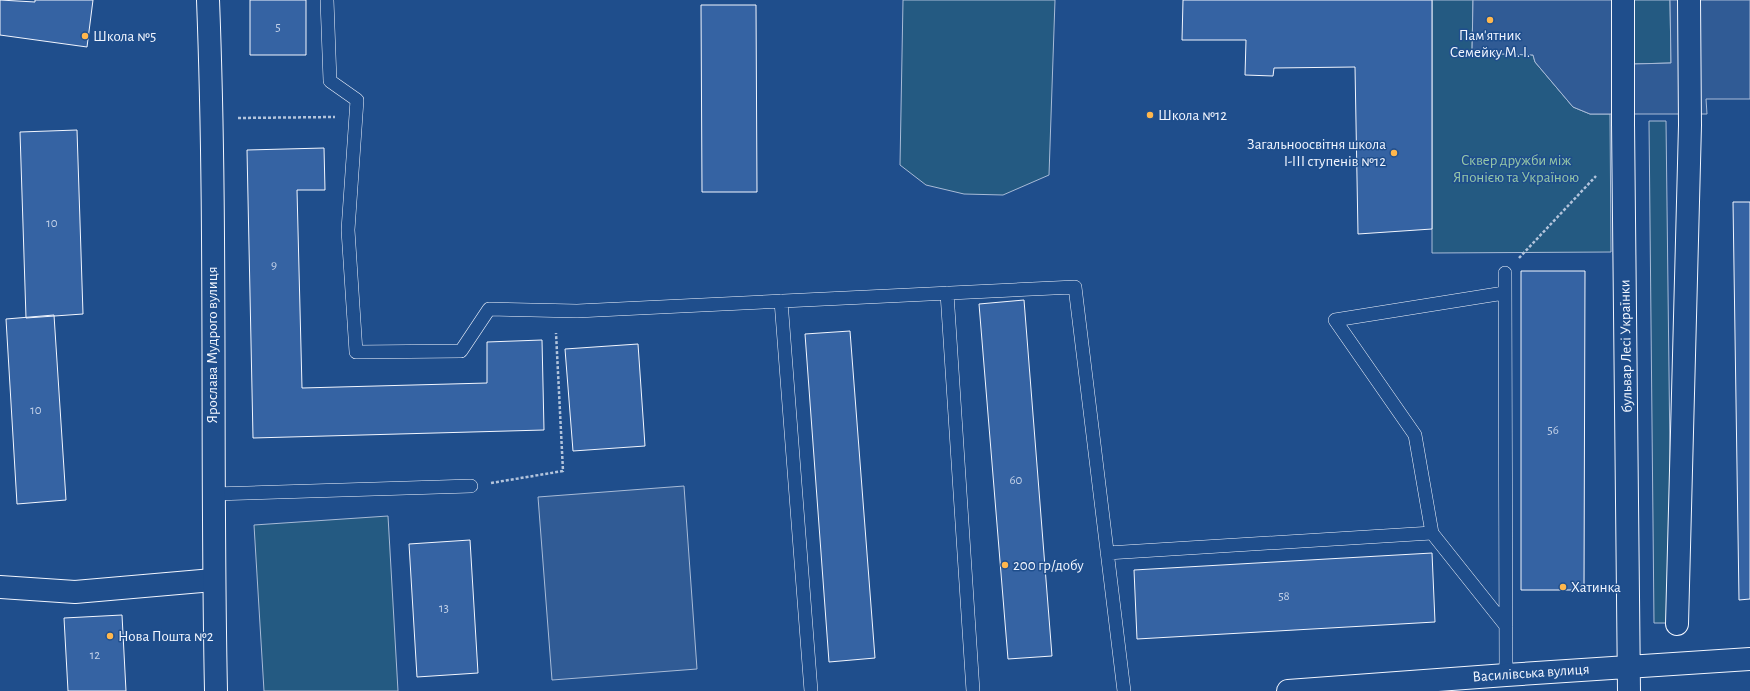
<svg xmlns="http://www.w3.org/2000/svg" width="1750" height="691" font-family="'Alegreya Sans',sans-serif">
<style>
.green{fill:#245a82;stroke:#a8bbd7}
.parking{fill:#305b95;stroke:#a8bbd7}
.building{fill:#3563a3;stroke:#f2f6ff}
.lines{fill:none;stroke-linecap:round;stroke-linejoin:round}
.lane-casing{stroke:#f2f6ff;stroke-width:14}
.street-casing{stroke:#f2f6ff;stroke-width:24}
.secondary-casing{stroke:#f2f6ff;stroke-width:24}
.path{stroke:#b3c4dc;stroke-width:2.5;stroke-dasharray:3 2;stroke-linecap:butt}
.lane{stroke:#1f4e8c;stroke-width:13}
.street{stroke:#1f4e8c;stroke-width:22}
.secondary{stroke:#1f4e8c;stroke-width:22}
.poi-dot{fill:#ffb74d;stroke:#1f4e8c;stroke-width:1.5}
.labels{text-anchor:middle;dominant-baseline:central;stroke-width:3;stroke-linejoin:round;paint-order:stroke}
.number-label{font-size:13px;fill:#c3d1e8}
.poi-label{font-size:15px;fill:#f2f6ff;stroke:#1f4e8c;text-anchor:start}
.park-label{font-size:15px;fill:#97c8a6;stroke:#1f4e8c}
.street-label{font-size:15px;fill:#f2f6ff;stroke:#1f4e8c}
</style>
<rect width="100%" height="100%" fill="#1f4e8c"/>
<path class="green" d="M903 0H1055L1049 175 1003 195 964 194 926 185 900 165Z
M1432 0H1473L1472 53 1533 55 1535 62 1573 107 1590 114H1610L1611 252 1432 253Z
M1632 0H1670L1671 63 1632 64Z
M1649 121H1666L1672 623H1654Z
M388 516 398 691H264L254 525Z"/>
<path class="parking" d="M1473 0H1632L1633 64 1671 63 1670 0H1750V99H1706L1707 114H1590L1573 107 1535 62 1533 55 1472 53Z
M684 486 697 669 552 680 538 497Z"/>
<path class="building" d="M0 0 35 2V0H93L87 47 0 35Z
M250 0H306V55H250Z
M1183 0H1432V229L1358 234 1355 67 1274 68 1273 76 1245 75 1246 40H1182Z
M701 5H756L757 192H702Z
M77 130 83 314 26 318 20 132Z
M324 148 325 190H297L302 388 487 383V342L542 340 544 430 253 438 247 150Z
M1733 202H1750V599L1739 600Z
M1521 271H1585L1584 590H1521Z
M1024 300 1052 656 1008 659 979 304Z
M54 315 66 500 17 504 6 319Z
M850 331 875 658 829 662 805 334Z
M638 344 645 446 573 451 565 349Z
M470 540 478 673 417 677 409 544Z
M1432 553 1435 622 1137 639 1134 570Z
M122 615 126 691H68L64 618Z"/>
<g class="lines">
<g class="lane-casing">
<path id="lane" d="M327 0 330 81 357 100 348 230 356 352 461 351 489 309 577 311 1075 287 1124 691
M1505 273 1506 675
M947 293 973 691
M781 301 811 691
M213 494 471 486
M1432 533 1415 435 1335 320 1504 293
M1107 553 1432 533 1506 626"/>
</g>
<g class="street-casing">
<path id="street" d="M1623 0V123L1629 691
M0 587 75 592 213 580
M1677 624 1690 125 1689 0
M1288 691 1506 675 1750 659"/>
</g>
<g class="secondary-casing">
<path id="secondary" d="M208 0C217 230 211 461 216 691"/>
</g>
<path class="path" d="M238 118 335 117
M1519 258 1596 176
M491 483 563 471 556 333"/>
<use href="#lane" class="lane"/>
<use href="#street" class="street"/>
<use href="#secondary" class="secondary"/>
</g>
<g class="poi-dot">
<circle cx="1490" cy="20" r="4"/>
<circle cx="85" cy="36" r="4"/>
<circle cx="1150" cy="115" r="4"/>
<circle cx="1394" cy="153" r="4"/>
<circle cx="1005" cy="565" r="4"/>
<circle cx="1563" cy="587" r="4"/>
<circle cx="110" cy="636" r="4"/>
</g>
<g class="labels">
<g class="number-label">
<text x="278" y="27">5</text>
<text x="52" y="223">10</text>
<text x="274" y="265">9</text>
<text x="36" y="410">10</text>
<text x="1553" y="430">56</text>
<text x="1016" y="480">60</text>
<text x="1284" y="596">58</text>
<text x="444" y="608">13</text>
<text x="95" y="655">12</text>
</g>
<g class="poi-label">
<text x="1490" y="35" text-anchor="middle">Пам'ятник<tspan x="1490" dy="17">Семейку М. І.</tspan></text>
<text x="93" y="36">Школа №5</text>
<text x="1158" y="115">Школа №12</text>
<text x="1386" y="144" text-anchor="end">Загальноосвітня школа<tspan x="1386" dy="17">І-ІІІ ступенів №12</tspan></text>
<text x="1013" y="565">200 гр/добу</text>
<text x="1571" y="587">Хатинка</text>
<text x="118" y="636">Нова Пошта №2</text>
</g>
<g class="park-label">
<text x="1516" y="160">Сквер дружби між<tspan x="1516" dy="17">Японією та Україною</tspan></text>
</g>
<g class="street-label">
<text transform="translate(212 345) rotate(-90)">Ярослава Мудрого вулиця</text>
<text transform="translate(1626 346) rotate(-91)">бульвар Лесі Українки</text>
<text transform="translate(1531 673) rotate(-4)">Василівська вулиця</text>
</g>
</g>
</svg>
